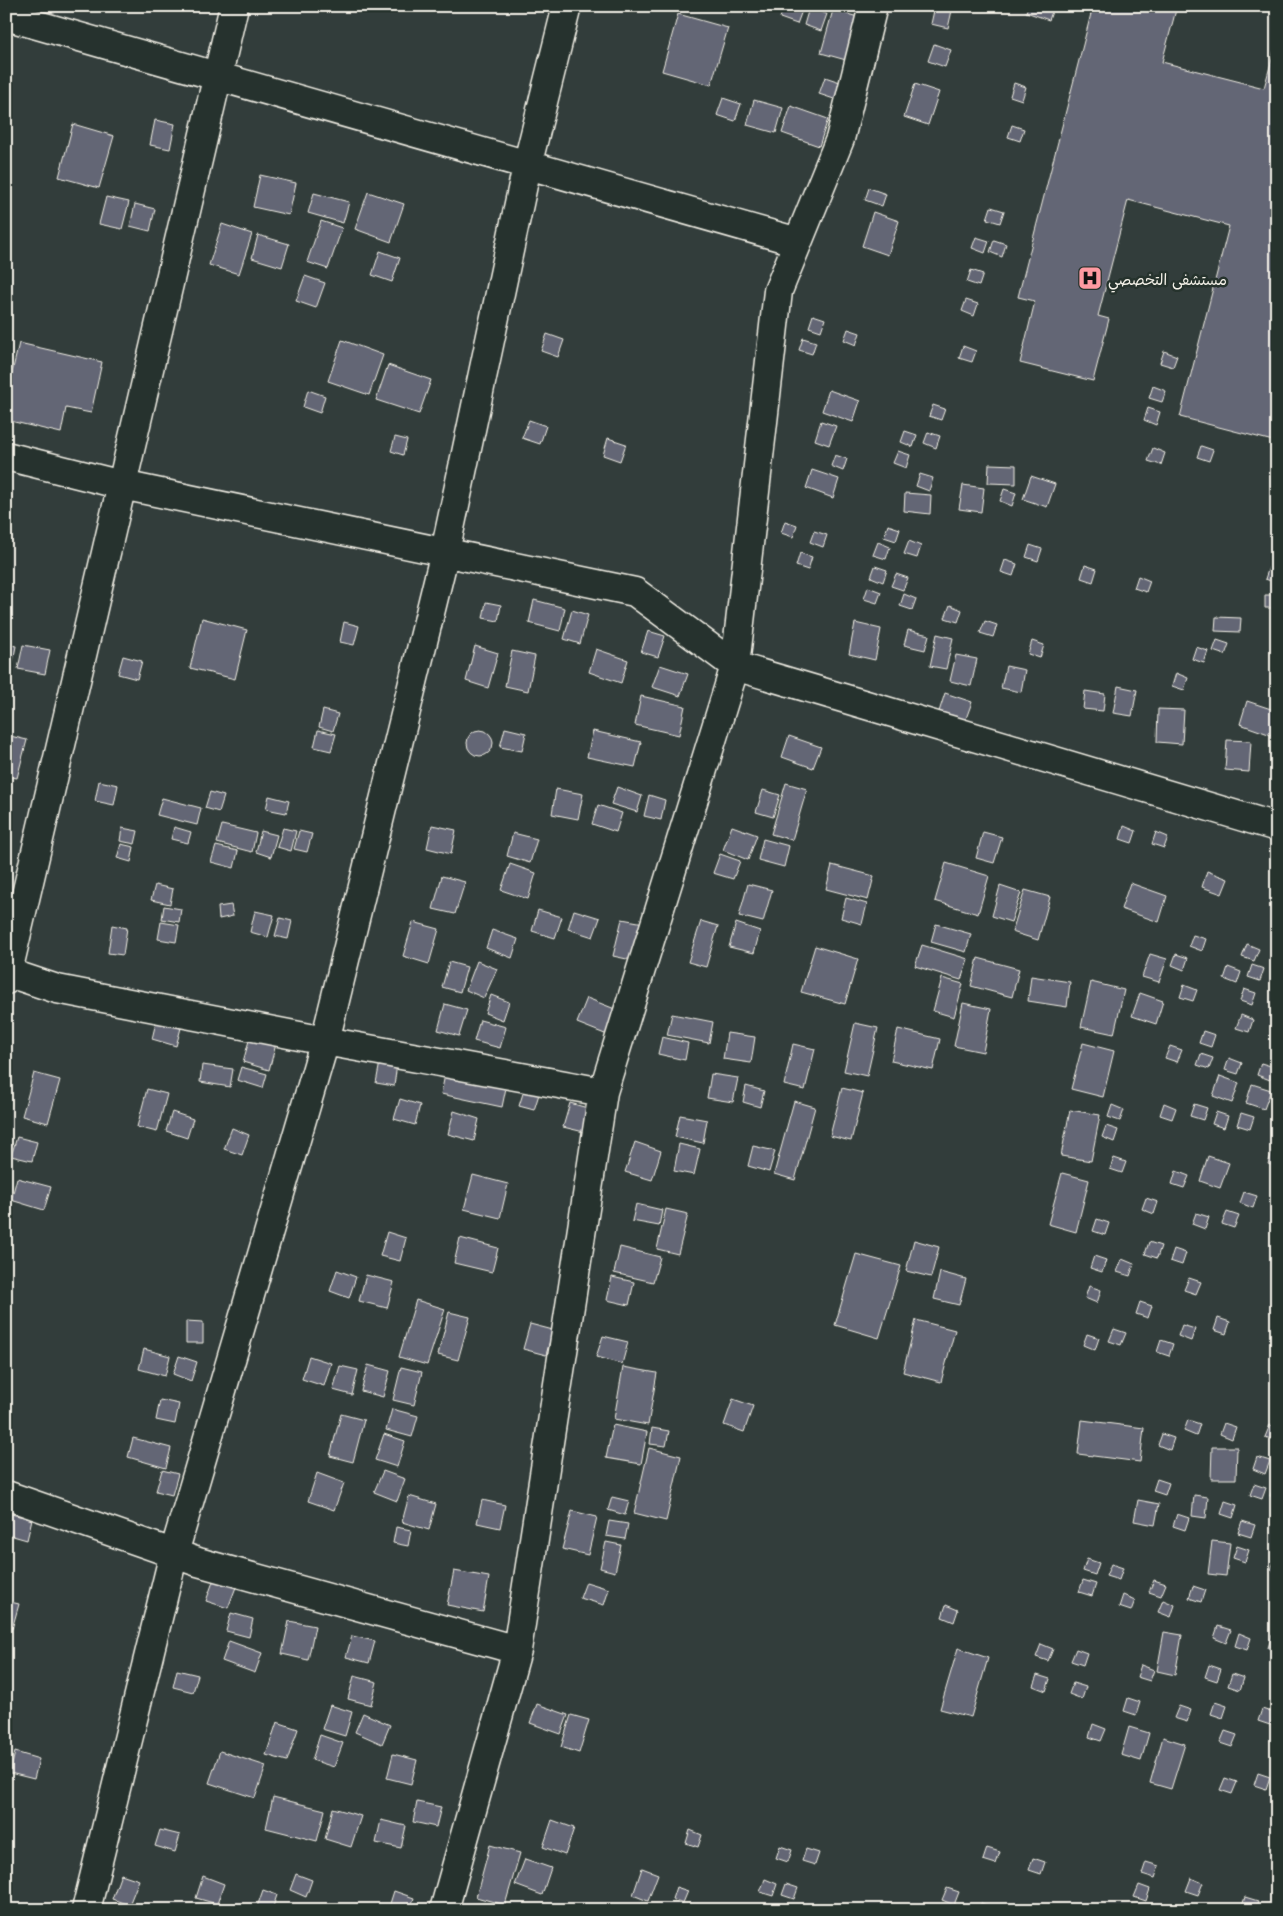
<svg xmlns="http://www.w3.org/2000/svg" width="1283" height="1916" font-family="'Playpen Sans','Playpen Sans Arabic',sans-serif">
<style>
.building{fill:#636674;stroke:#f4f1e8}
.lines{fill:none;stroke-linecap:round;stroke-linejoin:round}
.street-casing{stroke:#f4f1e8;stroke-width:31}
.street{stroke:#26332d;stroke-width:28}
.labels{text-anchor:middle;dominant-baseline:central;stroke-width:5;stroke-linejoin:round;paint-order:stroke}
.poi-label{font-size:15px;fill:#f4f1e8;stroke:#26332d;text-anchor:start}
</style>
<rect width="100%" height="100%" fill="#323d3b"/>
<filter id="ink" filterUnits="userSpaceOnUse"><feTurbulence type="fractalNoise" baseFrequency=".02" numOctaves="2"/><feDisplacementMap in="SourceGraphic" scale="10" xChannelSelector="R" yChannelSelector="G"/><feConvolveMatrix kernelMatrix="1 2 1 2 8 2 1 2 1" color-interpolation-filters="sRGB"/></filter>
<g filter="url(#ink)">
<path class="building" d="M784 6 803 8 797 24 780 18Z
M935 6H953L948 28 931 24Z
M1028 6H1054L1049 20 1026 12Z
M1093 6H1177L1162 62 1264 88 1277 41V427L1273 441 1180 417 1229 226 1128 200 1098 316 1109 319 1093 381 1020 363 1035 301 1018 297Z
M809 8 827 14 821 31 804 25Z
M833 10 858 17 846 60 821 53Z
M678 14 728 28 711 85 662 71Z
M934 44 951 50 945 67 928 61Z
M825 77 843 83 837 100 819 94Z
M1014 83 1026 87 1022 100 1010 96Z
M915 84 939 92 928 125 904 117Z
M723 98 741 104 735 121 717 115Z
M754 100 783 108 776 133 747 125Z
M791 106 828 119 819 146 782 133Z
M155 120 175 124 170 149 150 145Z
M73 124 114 136 99 188 59 177Z
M1012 125 1024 129 1020 141 1008 137Z
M260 175 296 183 289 215 253 207Z
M869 188 886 194 882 206 865 200Z
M368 192 404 204 391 242 355 229Z
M314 193 349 202 343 223 308 213Z
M106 197 129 202 122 229 99 224Z
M135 204 155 209 150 231 130 226Z
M991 207 1004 211 1000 223 987 219Z
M873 212 899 221 888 255 862 246Z
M321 221 342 228 328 269 307 262Z
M222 224 252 234 239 274 209 265Z
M258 235 289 244 282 267 252 258Z
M976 237 989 241 985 253 972 248Z
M994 240 1006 244 1002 257 990 252Z
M380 251 400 258 392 282 372 275Z
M971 270 983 274 979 286 967 282Z
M305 276 325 283 316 308 296 301Z
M966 300 978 304 974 316 962 311Z
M813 315 825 319 821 331 809 327Z
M848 329 860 333 856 345 844 340Z
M547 334 564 340 558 357 541 351Z
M803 338 816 342 812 354 799 350Z
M342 340 383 355 369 395 328 381Z
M19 343 102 362 91 413 66 408 61 433 6 420V398Z
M963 346 976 351 972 362 959 358Z
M1164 351 1177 356 1173 367 1160 363Z
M388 365 431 380 419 414 376 400Z
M1153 386 1166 391 1162 402 1149 398Z
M308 390 325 396 320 413 303 407Z
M829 390 860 401 853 422 822 411Z
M933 405 945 409 941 420 929 416Z
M1148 408 1160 412 1156 425 1144 420Z
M529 420 546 426 540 444 522 438Z
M821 421 836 426 829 445 815 440Z
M905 431 917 435 913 447 901 442Z
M928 432 940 436 936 448 924 443Z
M395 437 407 440 403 455 391 451Z
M608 438 626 444 620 461 603 455Z
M1201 446 1213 450 1209 461 1197 457Z
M1153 448 1165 453 1161 465 1148 461Z
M898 451 910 455 906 468 893 463Z
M835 455 847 459 843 471 831 466Z
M989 464 1016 465V484L988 483Z
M812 470 839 479 833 498 806 488Z
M920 474 933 478 929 491 916 486Z
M1031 476 1055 484 1047 507 1023 499Z
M963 485 984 488 981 512 959 509Z
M1004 489 1016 493 1012 506 1000 501Z
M905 493 931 495 930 514 904 511Z
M785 521 797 525 793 537 781 533Z
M888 525 900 529 896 541 884 537Z
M814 531 827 535 823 547 810 542Z
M909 541 921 546 917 558 904 554Z
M878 542 890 547 886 559 873 555Z
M1030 545 1042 549 1038 561 1026 557Z
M800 553 812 557 808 570 796 566Z
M1005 560 1017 564 1013 576 1001 572Z
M1085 565 1097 569 1093 582 1081 578Z
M875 566 887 570 883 582 871 577Z
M1269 567 1277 570V583L1265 579Z
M896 574 908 578 903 590 891 586Z
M1138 576 1150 581 1146 592 1134 588Z
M868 587 881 592 877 603 864 599Z
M904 594 916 599 912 610 900 606Z
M1265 595H1276L1277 608H1265Z
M534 600 565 608 560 631 529 623Z
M486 602 501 605 498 621 483 618Z
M950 605 962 610 958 622 945 618Z
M572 610 588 615 580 644 564 639Z
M1216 617 1241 618 1240 632 1215 631Z
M202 618 247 630 235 679 190 668Z
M985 621 997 625 993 637 980 633Z
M344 622 359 626 354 645 340 642Z
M855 623 881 629 875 660 849 654Z
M908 630 929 635 925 650 904 645Z
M648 631 665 636 658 657 641 652Z
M937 634 953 638 946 669 930 666Z
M1217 640 1229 644 1225 655 1213 651Z
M1032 641 1044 645 1040 658 1028 654Z
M6 644 16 646 12 667 6 666Z
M23 645 50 650 45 674 18 669Z
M475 646 498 653 488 688 466 681Z
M1196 647 1208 651 1204 663 1192 659Z
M596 649 628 660 621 683 589 672Z
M512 651 535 656 528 691 505 686Z
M956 655 977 659 971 686 950 681Z
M123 656 142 661 137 679 118 674Z
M660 665 688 674 680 696 652 687Z
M1006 666 1025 670 1021 692 1001 688Z
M1176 673 1188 678 1184 690 1172 686Z
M1118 686 1137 690 1132 716 1113 713Z
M1085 691 1105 694 1103 711 1083 709Z
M945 693 972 702 964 724 938 715Z
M641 696 685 706 679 735 635 725Z
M1247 701 1277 711V737L1240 724Z
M1158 709 1184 710 1182 744 1157 742Z
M323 710 338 714 333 731 319 727Z
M505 728 526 733 522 751 500 747Z
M318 730 336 734 331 751 314 747Z
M467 743a13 13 0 1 1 26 0a13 13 0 1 1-26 0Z
M593 731 641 742 635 767 587 757Z
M6 735 27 740 17 778 6 776Z
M789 736 821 747 813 768 782 757Z
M1227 740 1251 741 1249 772 1225 770Z
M99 781 118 785 114 805 95 801Z
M786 783 807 789 792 840 771 834Z
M617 787 642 796 637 812 611 804Z
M556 789 583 794 578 819 552 814Z
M763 790 780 795 773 817 756 812Z
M210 792 224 796 219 812 205 808Z
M649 795 665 800 661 820 644 816Z
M269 796 289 801 286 813 266 809Z
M162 798 201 808 197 825 157 815Z
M598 805 622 813 616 832 592 824Z
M222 825 256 833 252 852 217 843Z
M432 825 456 830 451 854 427 848Z
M732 826 757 835 748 860 723 850Z
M1124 826 1136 831 1132 843 1120 839Z
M174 827 191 832 188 843 171 839Z
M122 828 138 831 135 844 120 841Z
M283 828 296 831 291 851 277 847Z
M261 831 277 835 271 857 256 852Z
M299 831 312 834 307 852 294 849Z
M983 832 1002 837 994 863 976 858Z
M1156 832 1168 837 1164 848 1152 844Z
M513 833 537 839 530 863 507 856Z
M763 839 789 846 784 867 758 860Z
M121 844 134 847 131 862 117 858Z
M216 846 238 851 234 868 211 862Z
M720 854 740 861 733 879 713 873Z
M946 863 989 876 978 914 935 901Z
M510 864 536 873 528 899 501 890Z
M832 865 874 876 868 900 826 889Z
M1207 871 1228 879 1222 894 1202 887Z
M442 876 465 882 455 914 433 909Z
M1130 883 1167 896 1159 922 1121 909Z
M748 884 772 890 763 922 739 916Z
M155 885 173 889 170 904 151 900Z
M1000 886 1021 893 1011 922 992 916Z
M1025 890 1050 897 1038 940 1012 932Z
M846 898 867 904 862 924 841 918Z
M231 905 233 916 219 919 218 907Z
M164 906 181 909 179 922 162 919Z
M538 910 562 917 555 938 532 931Z
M574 910 600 918 593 937 568 929Z
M255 911 274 915 268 937 250 932Z
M280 918 292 921 288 939 275 936Z
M622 919 644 923 636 961 613 956Z
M701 921 718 926 706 967 688 962Z
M161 922 179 925 176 942 158 939Z
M413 922 439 929 429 964 403 956Z
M736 923 760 931 754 953 729 947Z
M936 924 971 934 966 952 931 942Z
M112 925 127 928 123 955 108 953Z
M492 930 518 939 512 958 486 948Z
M1193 935 1206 939 1202 951 1189 946Z
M1247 944 1259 949 1254 961 1242 957Z
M922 945 968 959 961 980 915 966Z
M815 946 858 959 845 1004 801 992Z
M1150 954 1167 959 1159 982 1142 977Z
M1176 954 1188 958 1184 970 1172 965Z
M978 958 1019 969 1012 997 971 986Z
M477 961 497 969 484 998 466 990Z
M449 962 467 967 460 992 442 987Z
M1252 965 1264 969 1260 981 1248 977Z
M1228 967 1241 972 1237 984 1224 979Z
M1031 976 1070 982 1067 1007 1028 1001Z
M942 978 963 984 954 1017 933 1011Z
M1091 982 1124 990 1114 1034 1081 1027Z
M1184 985 1197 990 1193 1001 1180 997Z
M1244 989 1256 993 1252 1005 1240 1001Z
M1140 993 1163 1001 1156 1024 1132 1016Z
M491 995 509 1002 503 1020 485 1013Z
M587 998 620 1011 610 1036 577 1023Z
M963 1003 991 1009 983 1052 954 1046Z
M445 1004 467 1010 459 1036 438 1030Z
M672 1014 713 1022 709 1043 667 1035Z
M1241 1015 1253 1020 1249 1032 1236 1028Z
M480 1020 506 1027 500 1048 474 1041Z
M156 1022 181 1028 176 1046 152 1039Z
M855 1023 878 1028 867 1076 844 1071Z
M898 1029 940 1039 933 1070 891 1061Z
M1203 1031 1215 1035 1211 1047 1199 1043Z
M727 1033 755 1037 751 1063 723 1059Z
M250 1037 276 1044 269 1070 243 1062Z
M662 1037 688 1043 685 1060 658 1054Z
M1083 1043 1114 1051 1103 1097 1071 1089Z
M793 1044 815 1049 805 1090 784 1085Z
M1170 1046 1182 1050 1177 1062 1165 1058Z
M1201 1054 1213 1058 1209 1069 1197 1065Z
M1229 1058 1242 1063 1238 1074 1225 1070Z
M380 1062 397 1064 394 1086 376 1083Z
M1261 1063 1274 1067 1270 1080 1257 1075Z
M202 1065 233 1069 230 1087 200 1082Z
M241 1067 267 1074 263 1088 237 1080Z
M446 1070 507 1083 502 1107 441 1094Z
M34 1073 60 1080 48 1123 22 1116Z
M711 1074 738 1078 733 1102 707 1098Z
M1220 1076 1239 1083 1232 1103 1213 1096Z
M1252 1084 1271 1090 1264 1109 1246 1103Z
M746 1086 764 1091 760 1107 743 1102Z
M525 1087 540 1091 534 1110 519 1106Z
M842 1088 863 1093 851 1141 830 1136Z
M147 1089 167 1094 157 1132 137 1127Z
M1277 1098V1112L1272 1111Z
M400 1099 420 1105 415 1125 394 1119Z
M794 1101 815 1107 795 1180 774 1174Z
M570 1103 591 1109 584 1132 563 1127Z
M1164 1103 1176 1108 1172 1119 1160 1115Z
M1194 1104 1207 1108 1203 1120 1190 1116Z
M1112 1105 1124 1110 1120 1121 1108 1117Z
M1070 1110 1100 1115 1091 1161 1061 1156Z
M454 1111 479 1119 474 1141 448 1134Z
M172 1112 193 1119 187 1138 166 1131Z
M1216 1112 1228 1116 1224 1128 1212 1124Z
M1241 1113 1254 1117 1250 1129 1237 1125Z
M680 1115 707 1120 703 1143 675 1137Z
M1106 1126 1118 1130 1114 1142 1102 1137Z
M232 1128 249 1135 242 1155 224 1149Z
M17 1137 37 1142 32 1161 11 1156Z
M635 1142 661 1151 652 1180 625 1172Z
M679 1144 700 1149 694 1175 674 1171Z
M753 1146 775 1151 769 1172 748 1166Z
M1272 1152 1277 1153V1167L1268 1164Z
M1208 1156 1229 1163 1220 1188 1200 1181Z
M1114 1158 1126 1162 1122 1173 1110 1169Z
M1176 1171 1189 1176 1184 1188 1172 1184Z
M1062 1173 1089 1180 1076 1232 1048 1224Z
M473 1175 508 1184 500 1218 464 1209Z
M17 1178 51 1187 44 1210 11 1200Z
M1244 1192 1257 1196 1253 1208 1240 1203Z
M1146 1198 1158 1202 1154 1214 1142 1209Z
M636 1204 662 1210 659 1226 632 1221Z
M666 1209 688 1214 678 1254 657 1249Z
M1227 1212 1239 1216 1234 1228 1222 1224Z
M1196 1213 1209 1217 1205 1229 1192 1224Z
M1097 1219 1109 1223 1105 1235 1093 1231Z
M387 1232 406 1238 400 1261 380 1256Z
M460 1238 498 1248 492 1272 454 1263Z
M914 1240 939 1247 931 1277 906 1271Z
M1149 1242 1161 1246 1157 1258 1145 1254Z
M620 1247 660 1257 653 1282 614 1273Z
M1174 1249 1186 1253 1182 1265 1170 1261Z
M856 1254 901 1266 879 1338 835 1325Z
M1094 1256 1106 1260 1102 1272 1090 1268Z
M1122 1259 1134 1264 1130 1276 1117 1272Z
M337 1270 356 1277 349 1298 330 1291Z
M940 1272 966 1279 959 1305 934 1299Z
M366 1275 394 1282 387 1308 359 1301Z
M612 1277 634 1282 629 1305 607 1300Z
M1189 1278 1201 1282 1196 1294 1184 1290Z
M1089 1286 1101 1290 1097 1303 1085 1298Z
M416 1300 445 1309 427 1365 399 1357Z
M1140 1302 1152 1306 1148 1318 1136 1314Z
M449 1312 470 1317 458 1360 438 1355Z
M1218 1318 1230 1322 1226 1334 1214 1330Z
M916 1320 955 1330 941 1382 903 1372Z
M186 1321 203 1322V1343H186Z
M530 1324 553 1330 546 1355 523 1349Z
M1182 1325 1195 1329 1191 1341 1178 1336Z
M1114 1329 1126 1333 1121 1345 1109 1341Z
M1087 1334 1099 1338 1095 1350 1083 1345Z
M603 1336 628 1342 622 1364 596 1357Z
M1161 1340 1173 1344 1169 1356 1157 1352Z
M144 1349 170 1356 165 1376 139 1369Z
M179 1356 197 1362 191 1381 173 1374Z
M309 1356 331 1363 324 1386 302 1379Z
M368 1365 390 1371 383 1397 361 1391Z
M340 1366 358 1370 352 1395 333 1390Z
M401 1367 422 1372 414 1405 393 1400Z
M623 1367 657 1373 648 1425 614 1419Z
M733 1399 753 1406 744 1432 724 1425Z
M160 1400 179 1404 175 1424 156 1420Z
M392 1409 418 1416 412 1437 386 1430Z
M341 1414 364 1420 353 1462 330 1456Z
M1082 1420 1144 1428 1140 1462 1078 1454Z
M1188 1420 1200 1424 1196 1436 1184 1431Z
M1224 1423 1236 1427 1232 1439 1220 1434Z
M613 1425 647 1432 641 1464 606 1458Z
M1270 1425 1277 1427V1441L1265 1437Z
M652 1428 669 1431 666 1446 650 1444Z
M384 1434 405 1441 397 1467 375 1460Z
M1162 1434 1174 1438 1170 1450 1158 1445Z
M133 1438 171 1448 166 1468 128 1457Z
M1212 1447H1237L1236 1479H1211Z
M649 1448 681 1456 666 1521 634 1513Z
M1257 1457 1270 1461 1265 1474 1253 1469Z
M162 1470 178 1474 172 1495 156 1491Z
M383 1471 405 1479 397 1501 374 1492Z
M317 1473 344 1483 334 1510 308 1501Z
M1157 1479 1169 1483 1165 1495 1153 1491Z
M1254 1484 1266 1488 1262 1499 1250 1495Z
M1274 1484 1277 1485V1498L1270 1496Z
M1194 1495 1208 1497 1206 1518 1192 1516Z
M409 1496 436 1504 429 1530 402 1522Z
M612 1497 629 1501 625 1515 608 1510Z
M482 1500 505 1505 500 1528 477 1523Z
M1138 1500 1159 1504 1155 1525 1134 1521Z
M1225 1501 1237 1505 1233 1518 1221 1514Z
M572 1511 597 1517 588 1555 562 1549Z
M11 1514 32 1519 27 1540 6 1534Z
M1177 1514 1189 1518 1185 1530 1173 1526Z
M609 1521 628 1524 625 1539 606 1536Z
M1242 1521 1255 1525 1251 1537 1238 1533Z
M396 1527 411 1530 408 1546 393 1543Z
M1212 1541 1230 1543 1226 1576 1208 1574Z
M606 1542 621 1545 615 1572 600 1568Z
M1237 1546 1249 1550 1245 1562 1233 1558Z
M1275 1558 1277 1559V1572L1271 1570Z
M1087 1559 1099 1563 1095 1575 1083 1571Z
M1111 1564 1123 1568 1119 1580 1106 1576Z
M454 1571 489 1577 483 1612 447 1605Z
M214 1579 236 1587 228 1608 206 1601Z
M1083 1580 1096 1584 1092 1596 1079 1592Z
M1154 1580 1166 1584 1161 1596 1149 1592Z
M586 1582 609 1589 604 1605 580 1598Z
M1193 1586 1205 1590 1201 1602 1189 1598Z
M1123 1595 1135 1600 1131 1611 1119 1607Z
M1163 1600 1175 1605 1171 1617 1158 1612Z
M6 1601 19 1604 12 1629 6 1628Z
M946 1605 958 1610 954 1622 942 1617Z
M231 1613 253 1619 249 1637 226 1631Z
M289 1621 315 1626 308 1660 282 1654Z
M1218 1626 1231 1630 1226 1643 1214 1638Z
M1164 1632 1182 1635 1175 1675 1157 1671Z
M1239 1633 1251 1638 1247 1650 1235 1646Z
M1272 1635 1277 1637V1651L1268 1648Z
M352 1636 375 1641 369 1663 346 1657Z
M229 1641 262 1653 255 1673 222 1661Z
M1041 1644 1053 1649 1048 1661 1036 1657Z
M958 1648 988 1658 971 1717 940 1709Z
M1076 1649 1087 1653 1083 1665 1071 1661Z
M1141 1665 1154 1670 1150 1681 1137 1677Z
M1209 1665 1221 1669 1217 1681 1205 1677Z
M177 1670 198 1675 193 1692 173 1687Z
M1232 1674 1244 1678 1240 1690 1228 1686Z
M1037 1675 1050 1679 1046 1691 1033 1686Z
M354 1676 377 1682 371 1705 348 1699Z
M1073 1683 1086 1687 1082 1699 1069 1694Z
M1128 1698 1140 1702 1136 1715 1124 1711Z
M1215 1702 1227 1706 1223 1718 1211 1714Z
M537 1704 568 1715 561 1734 530 1723Z
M330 1705 352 1712 345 1736 322 1729Z
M1179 1706 1191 1710 1187 1722 1174 1718Z
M1262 1709 1274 1713 1270 1725 1258 1721Z
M363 1713 390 1725 382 1744 355 1732Z
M571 1715 589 1720 579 1753 561 1747Z
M277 1722 298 1729 287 1761 266 1755Z
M1093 1724 1106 1729 1101 1741 1089 1737Z
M1129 1727 1149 1733 1141 1761 1121 1755Z
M1225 1731 1237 1735 1232 1747 1220 1743Z
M320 1735 343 1743 334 1767 312 1760Z
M1163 1737 1185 1744 1171 1789 1150 1783Z
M220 1751 266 1766 255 1798 209 1783Z
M15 1752 39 1759 34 1779 10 1773Z
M393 1754 417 1760 411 1784 387 1778Z
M1258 1773 1270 1777 1266 1789 1254 1785Z
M1225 1778 1237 1782 1232 1794 1220 1790Z
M273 1797 325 1810 317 1841 266 1828Z
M417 1802 441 1807 436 1827 413 1822Z
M333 1808 361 1816 351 1847 325 1839Z
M381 1820 406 1826 401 1848 376 1843Z
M552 1820 574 1828 565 1855 543 1847Z
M160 1830 180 1835 175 1852 155 1846Z
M690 1830 702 1835 698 1847 686 1843Z
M490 1845 520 1853 505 1905 476 1897Z
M780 1846 792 1850 788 1862 776 1858Z
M987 1848 1000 1852 996 1864 983 1860Z
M806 1849 819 1853 815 1865 802 1861Z
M1033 1858 1045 1862 1041 1874 1029 1870Z
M525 1859 551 1868 542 1895 515 1885Z
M1146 1862 1159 1866 1155 1878 1142 1874Z
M642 1868 658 1874 648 1901 633 1895Z
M6 1874 11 1875 6 1895Z
M121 1874 139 1880 129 1905 112 1899Z
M296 1874 312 1880 306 1897 290 1890Z
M203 1876 224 1884 217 1904 196 1898Z
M1191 1878 1203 1883 1198 1895 1186 1891Z
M765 1879 777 1884 773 1896 760 1892Z
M786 1884 798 1888 794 1899 782 1895Z
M1139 1885 1150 1889 1146 1901 1134 1897Z
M676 1887 688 1891 683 1903 672 1899Z
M947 1888 959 1892 954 1905 942 1900Z
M263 1890 277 1895 272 1910 257 1907Z
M394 1891 414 1898 410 1910H388Z
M1245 1897 1258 1901 1255 1910 1241 1909Z
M981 1903 993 1907 992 1910H979Z"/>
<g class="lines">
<g class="street-casing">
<path id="street" d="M6 16 798 242
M6 456 122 485 635 592 735 666 1277 827
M6 972 57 989 325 1041 603 1092
M6 980 234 6
M6 1495 198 1562 517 1650
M86 1910 174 1553 325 1041 445 552 527 166 567 6
M444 1910 517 1650 603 1092 735 666 778 291 840 139 873 6"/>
</g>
<use href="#street" class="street"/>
</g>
</g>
<defs>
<g id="hospital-square" transform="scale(1.25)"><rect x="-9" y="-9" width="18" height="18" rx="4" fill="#ff9aa2" stroke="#26332d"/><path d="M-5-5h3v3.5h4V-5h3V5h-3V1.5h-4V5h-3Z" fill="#111"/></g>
</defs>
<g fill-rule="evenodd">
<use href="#hospital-square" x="1090" y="278"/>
</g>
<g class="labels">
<g class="poi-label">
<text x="1108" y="278">مستشفى التخصصي</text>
</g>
</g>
<rect width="1283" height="1916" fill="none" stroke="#26332d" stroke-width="25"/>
<rect x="12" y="12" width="1258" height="1891" fill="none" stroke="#f4f1e8" stroke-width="2" filter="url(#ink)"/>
</svg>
